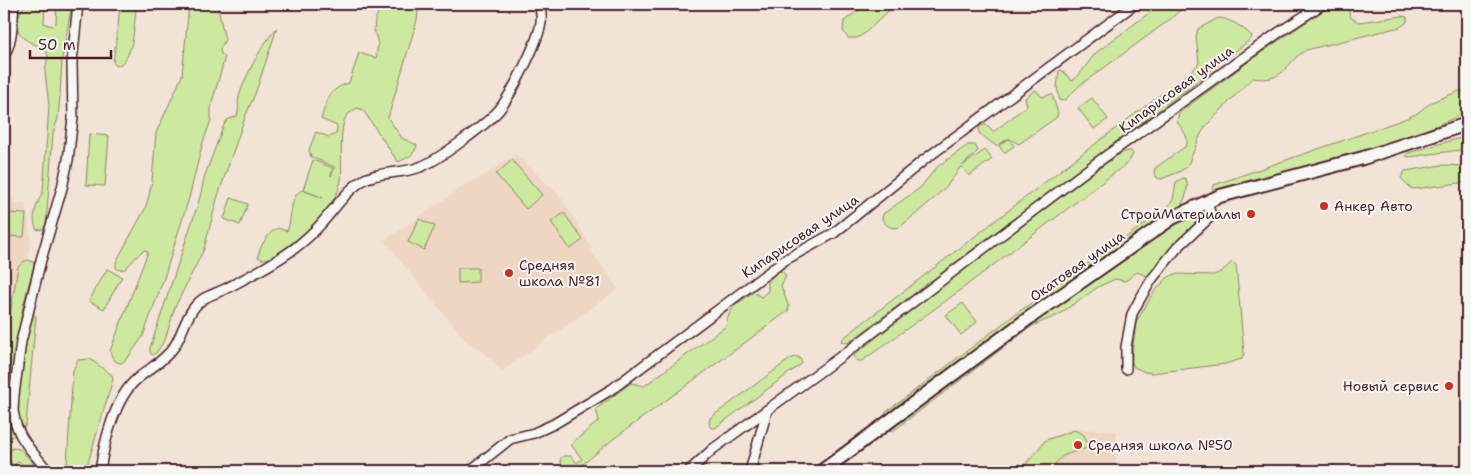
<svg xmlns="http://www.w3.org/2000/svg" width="1471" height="475" font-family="'Shantell Sans',sans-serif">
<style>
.built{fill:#eed6c3}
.green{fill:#cde99f;stroke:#8c8465}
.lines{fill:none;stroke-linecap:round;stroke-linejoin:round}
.minor-casing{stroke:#4a1f2b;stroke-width:12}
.secondary-casing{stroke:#4a1f2b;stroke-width:16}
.minor{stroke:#f6f6f2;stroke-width:9}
.secondary{stroke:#f6f6f2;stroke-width:12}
.poi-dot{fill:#c8321e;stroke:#f6f6f2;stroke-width:2}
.labels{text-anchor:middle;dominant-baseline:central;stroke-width:4;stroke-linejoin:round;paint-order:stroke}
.street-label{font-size:14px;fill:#4a1f2b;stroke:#f6f6f2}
.poi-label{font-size:14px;fill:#4a1f2b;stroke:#f6f6f2;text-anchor:start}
</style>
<rect width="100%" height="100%" fill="#f1e3d6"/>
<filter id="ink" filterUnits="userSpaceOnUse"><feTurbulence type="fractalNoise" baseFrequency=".02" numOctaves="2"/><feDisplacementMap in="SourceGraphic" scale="10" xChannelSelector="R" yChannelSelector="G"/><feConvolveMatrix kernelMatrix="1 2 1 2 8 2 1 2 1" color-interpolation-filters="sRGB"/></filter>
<g filter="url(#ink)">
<path class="built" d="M516 154 560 196 590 245 592 252 618 289 502 371 480 349 467 342 384 241 465 185 487 174Z
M4 191 8 192 15 204 25 202 31 239 4 398Z
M1075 429 1116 431 1115 471H1017L1045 439Z"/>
<path class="green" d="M26 4H45L44 23 45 24 53 26 56 23 57 4H72L62 58 60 95 58 118 53 133 46 224 43 229 37 230C30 220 37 202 43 192L49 106 45 72 48 54C41 44 34 46 25 39 11 28 18 15 26 4Z
M120 4H137L136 9C134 25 134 62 116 66L113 62 118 27Z
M189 4H217L225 40 220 49 221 54 225 57 211 106V120L202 145 189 198 164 278 143 336 130 355 122 363C114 363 112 358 110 351L148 252 146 250 142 251 125 269 120 270 116 268V262L145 209 149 196 152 181 156 133 182 76Z
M382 4H419L417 20 388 118 402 138 417 145C415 155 407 158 398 162L363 110 357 108C354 110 350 113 347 115 338 127 343 165 341 180 337 205 310 229 292 243 283 249 272 260 261 259L258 257C259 247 269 231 278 228L287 231C293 218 288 198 302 190L323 198 303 190 313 160 333 168 331 176 335 167 311 157 309 150 316 132 329 137 336 134 337 130V126L321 119C328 99 327 90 349 83L359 53 376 58 378 44 374 30 375 20Z
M867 4H896L864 34 857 38H848L843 31 844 21Z
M1161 4H1185V6L1168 21 1079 86 1065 100 1060 101 1057 88 1059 71 1062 70 1072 81C1083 73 1087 62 1097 52Z
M1333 4H1353L1349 12 1350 17 1358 22 1403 16 1407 17V22L1400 27 1306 50C1282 65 1286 83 1252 78L1205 127 1200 136 1187 167 1179 172 1161 179 1157 178 1154 172 1155 168 1186 146C1190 137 1182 129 1177 122L1179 113 1259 54Z
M1218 18C1229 18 1244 28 1252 36L1251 39 1199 80 848 343 841 342 842 339 1070 163 1193 70 1199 63 1196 36 1198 29Z
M277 28 255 94 245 117 217 199 204 249 175 307 165 340 156 353 152 355 150 352V348L199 201 205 175 223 127 227 120 237 116C240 107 237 104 239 97 243 80 264 40 277 28Z
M1035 90H1036L1042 97 1052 94 1058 113 1057 117 1019 144 1008 138 1014 146 1004 153 999 146 1008 139 996 146 979 133V127L985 124 993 132 1027 106 1025 98Z
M1459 91H1467V112C1389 149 1298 170 1215 194L1212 192 1214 185 1402 120 1416 114 1432 102Z
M1092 98 1108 119 1094 129 1078 108Z
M89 134 109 136 105 186 86 185Z
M1467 136V149L1409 157 1406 156 1408 153Z
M968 145H975L978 151 962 166 985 150 992 159 969 176 961 166C946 192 922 208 900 227 891 229 887 227 882 219L883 214 920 188 937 167Z
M1127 151H1131L1133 154 1129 162 951 297 862 361H857L854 357 855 354 1042 210 1099 168 1118 155Z
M512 160 542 195 526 209 496 174Z
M1442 165 1467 166V182L1414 189 1409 187 1401 178 1405 171Z
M1183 178 1186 179C1189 185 1186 198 1182 204L886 418 885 417 886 412 902 400 1017 313 1162 212 1173 200 1176 182Z
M231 198 248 204 240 225 224 219Z
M4 213 26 214 24 237 4 236Z
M564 213 583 240 570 249 551 222Z
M1196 213H1200L1201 215 1200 220 1173 246 1150 275 1147 276 1137 272 1128 279 1125 281 1115 279 1098 287 1058 315 1032 326 893 431 891 430 942 387 1108 269 1185 219Z
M419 219 435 226 424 250 408 242Z
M28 260 33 262 34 265 23 306 13 365 10 394 16 433 4 445V374L9 321 18 267 23 262Z
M1232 262 1236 265 1244 353 1242 359 1225 364 1152 373 1145 372 1134 367 1132 363V354L1136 322 1154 292 1167 278 1175 274 1213 275 1221 272Z
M458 268H478V282L458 283Z
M107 269 122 277 104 309 89 301Z
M778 271H782L786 276 781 286 789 307 788 311 612 440 575 471H561L563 467 560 460 563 456H571L577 463 582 459 572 446V443L599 421 596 409 631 383 644 386 726 326C729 306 737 305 752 293L754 292 761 297 768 291V282Z
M963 303 977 322 961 335 946 315Z
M33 314 36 316 26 424 23 430C18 425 18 419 17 412 15 395 25 328 33 314Z
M795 357H799L802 363 800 365 715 428H711L709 425 710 418 790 359Z
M90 359 112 375 113 379 87 466C79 471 73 470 67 463L73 370 78 360Z
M1075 430 1084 435 1088 444 1086 448C1069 455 1059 452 1052 471H1020L1046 440Z
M12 448 20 449 40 471H28L19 461 13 466 8 458 10 451Z"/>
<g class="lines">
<g class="minor-casing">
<path id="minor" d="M4 55C12 46 13 16 14 4
M1126 369V347L1132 314 1140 299 1152 279 1177 248 1209 218 1210 212 1207 202
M48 471 29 448 21 436 16 425 13 411 14 395 21 342 41 260 62 188 68 160 73 118 72 62 78 4
M100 471C104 443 115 397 137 379 150 368 164 361 174 347 184 331 187 310 203 299 210 295 219 292 227 288 250 276 274 264 295 248 304 241 313 233 320 225 334 210 346 190 365 179 380 171 403 174 420 167 437 161 487 124 499 110 511 95 539 41 541 22 542 16 540 10 540 4
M470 471 510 439 534 433 554 424 612 389 785 260 834 233 924 160 1135 4
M689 471 713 449 847 352 1095 164 1278 33 1323 4
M750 471 767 411"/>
</g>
<g class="secondary-casing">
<path id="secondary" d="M822 471 1029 318 1172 218 1220 196 1363 158 1467 124"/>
</g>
<use href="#minor" class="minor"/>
<use href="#secondary" class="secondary"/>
</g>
</g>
<g class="poi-dot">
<circle cx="1324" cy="206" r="5"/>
<circle cx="1251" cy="214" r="5"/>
<circle cx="509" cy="273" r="5"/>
<circle cx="1449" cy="386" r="5"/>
<circle cx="1078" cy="445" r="5"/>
</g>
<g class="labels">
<g class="street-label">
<text transform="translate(1176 89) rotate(-36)">Кипарисовая улица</text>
<text transform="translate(800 236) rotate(-34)">Кипарисовая улица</text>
<text transform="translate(1077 266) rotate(-35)">Окатовая улица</text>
</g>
<g class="poi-label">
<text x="1334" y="206">Анкер Авто</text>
<text x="1241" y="214" text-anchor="end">СтройМатериалы</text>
<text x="519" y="265">Средняя<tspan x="519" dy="16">школа №81</tspan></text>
<text x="1439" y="386" text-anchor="end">Новый сервис</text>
<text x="1088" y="445">Средняя школа №50</text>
</g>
</g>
<rect width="1471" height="475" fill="none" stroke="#f6f6f2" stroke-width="20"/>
<rect x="10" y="10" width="1451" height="455" fill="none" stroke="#4a1f2b" stroke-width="2" filter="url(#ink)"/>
<path d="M30 50v8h81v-8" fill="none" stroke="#4a1f2b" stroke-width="2.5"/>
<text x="38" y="50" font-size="15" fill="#4a1f2b" stroke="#f6f6f2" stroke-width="4" paint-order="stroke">50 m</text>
</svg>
